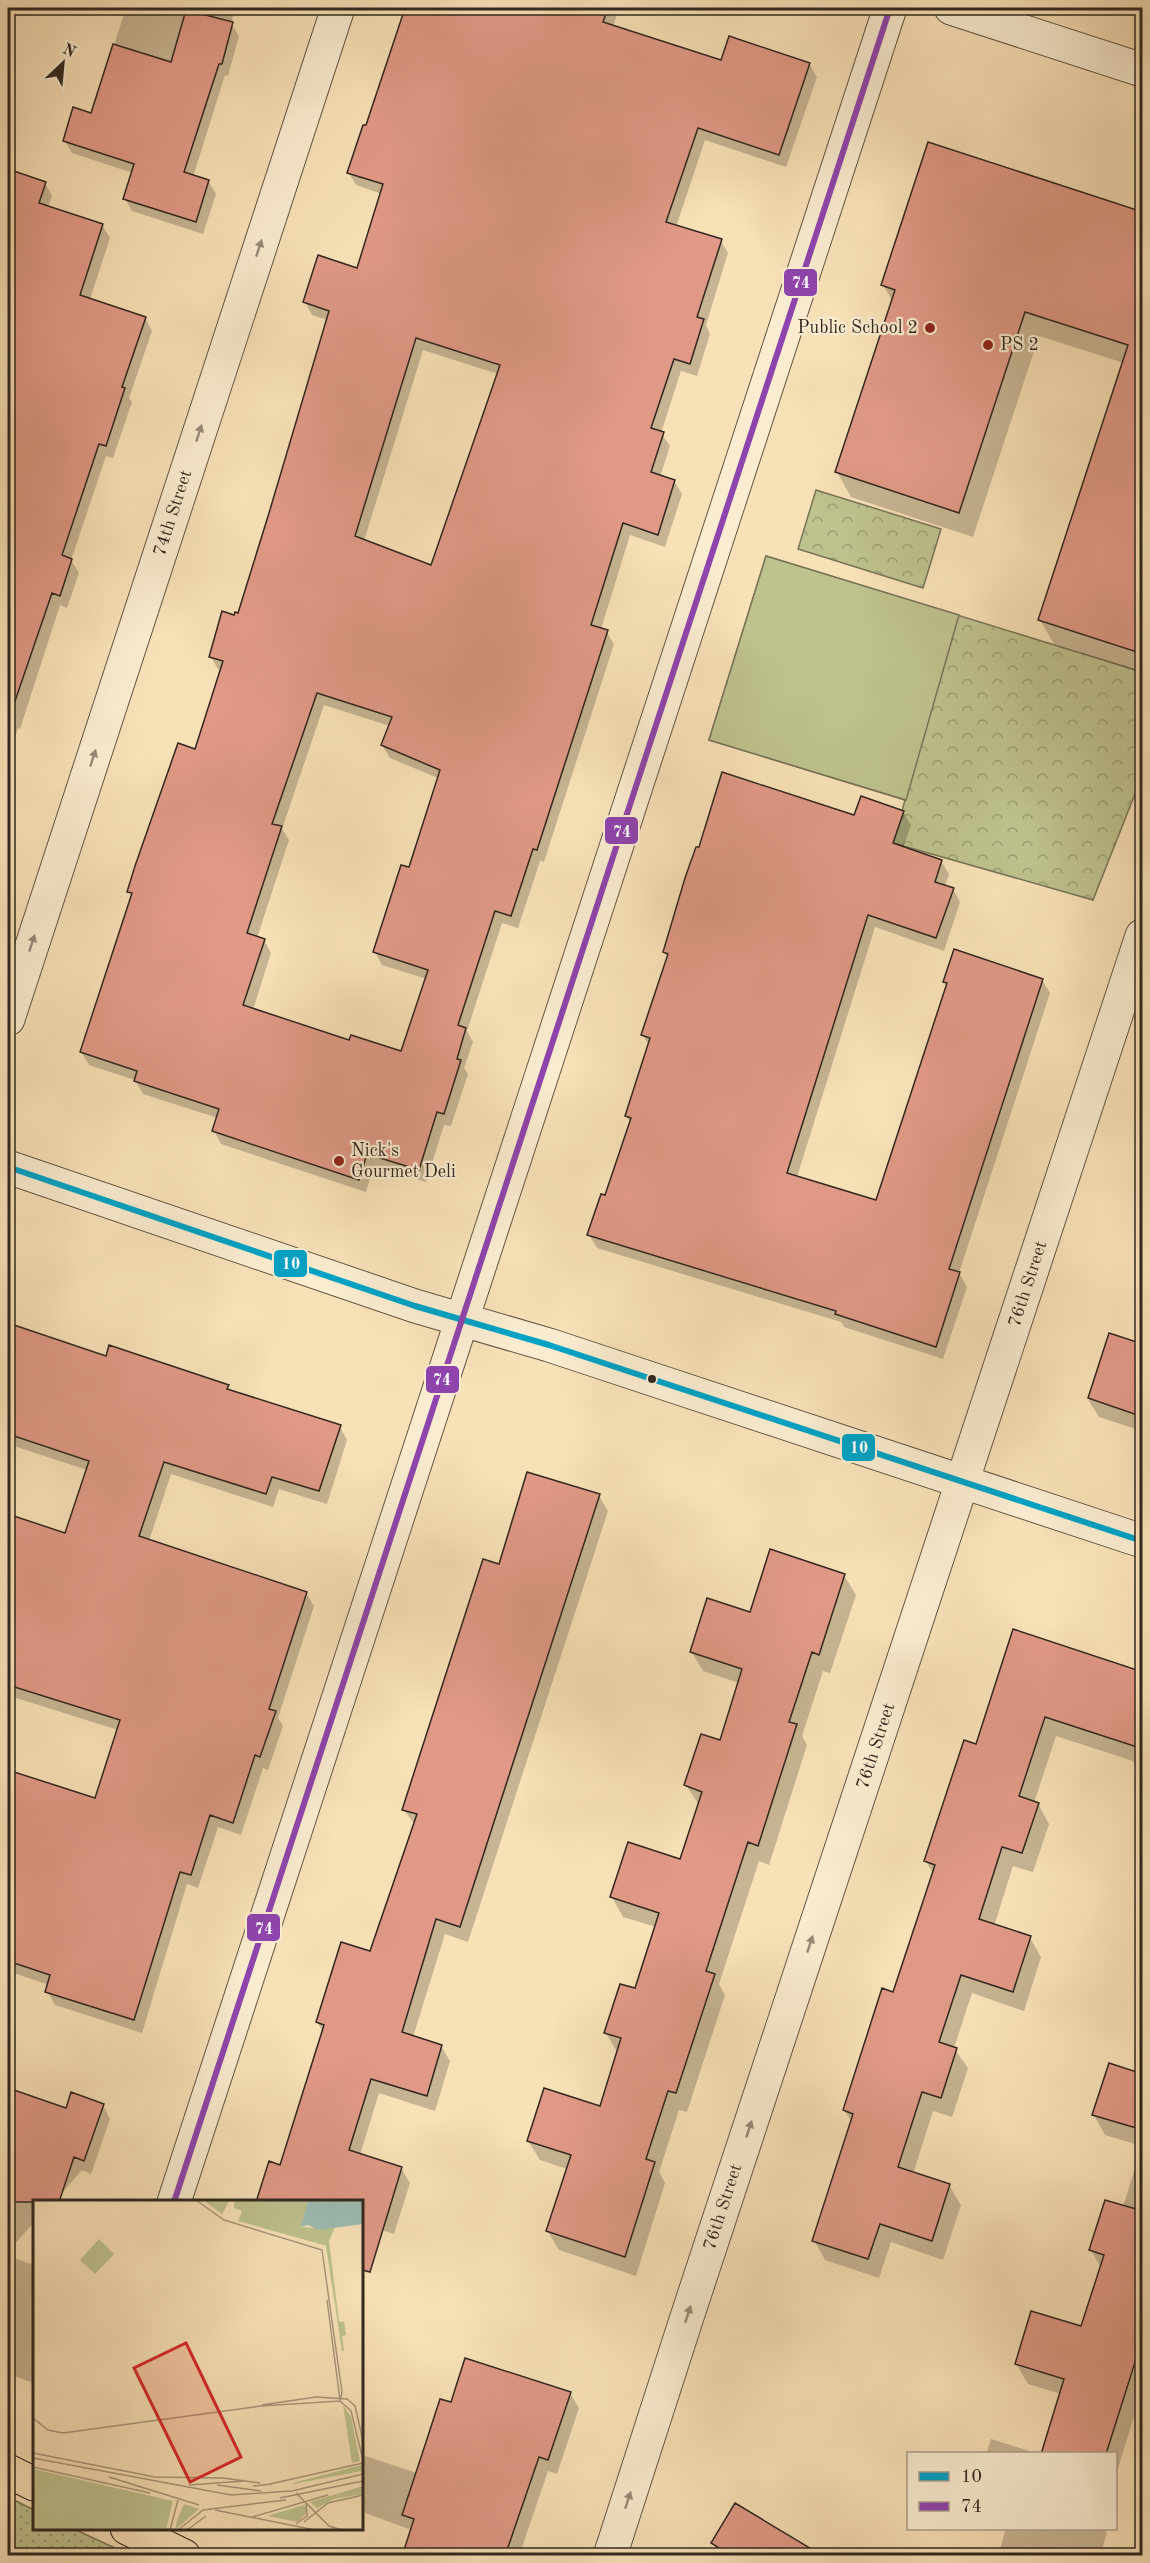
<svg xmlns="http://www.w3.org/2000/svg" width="1150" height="2563" font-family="'Old Standard TT',serif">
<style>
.grass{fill:url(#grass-dots);stroke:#787456;stroke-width:1.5}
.forest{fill:url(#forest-crowns);stroke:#787456;stroke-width:1.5}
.pitch{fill:#bec28e;stroke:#787456;stroke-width:1.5}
.shadow{fill:#0003;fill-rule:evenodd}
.building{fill:#e09986;stroke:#31271e;stroke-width:1.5;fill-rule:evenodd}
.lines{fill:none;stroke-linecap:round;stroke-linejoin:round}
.minor-casing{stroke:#635644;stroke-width:35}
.major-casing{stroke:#31271e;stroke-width:35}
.minor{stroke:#faecd0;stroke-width:33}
.major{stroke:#f8e1b7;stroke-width:33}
.bus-1-casing{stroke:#faecd0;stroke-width:10}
.bus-2-casing{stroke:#faecd0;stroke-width:10}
.bus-1{stroke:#02a2c5;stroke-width:6}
.bus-2{stroke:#8e44ad;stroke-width:6}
.oneway{fill:#968a77}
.poi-dot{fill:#8f2418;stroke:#faecd0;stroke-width:2}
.bus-dot{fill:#31271e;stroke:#faecd0;stroke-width:2}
.labels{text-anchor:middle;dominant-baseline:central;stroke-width:4.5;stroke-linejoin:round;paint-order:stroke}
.poi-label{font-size:18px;fill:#31271e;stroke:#faecd0;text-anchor:start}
.street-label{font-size:18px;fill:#31271e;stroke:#faecd0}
.inset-road{fill:none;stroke:#a8977a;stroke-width:1.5}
.view{fill:#d62828;fill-opacity:0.15;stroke:#d62828;stroke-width:3}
.inset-edge{fill:none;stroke:#31271e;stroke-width:3}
.line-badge{stroke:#faecd0;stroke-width:2}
.badge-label{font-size:16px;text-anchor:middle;font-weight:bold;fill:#fff}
</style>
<defs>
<pattern id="grass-dots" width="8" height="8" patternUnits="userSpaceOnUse" patternTransform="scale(1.5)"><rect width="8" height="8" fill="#bec28e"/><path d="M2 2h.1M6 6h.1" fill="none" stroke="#9b9e73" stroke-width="1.8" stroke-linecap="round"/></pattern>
<pattern id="forest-crowns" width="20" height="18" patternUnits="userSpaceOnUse" patternTransform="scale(1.5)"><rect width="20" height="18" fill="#bec28e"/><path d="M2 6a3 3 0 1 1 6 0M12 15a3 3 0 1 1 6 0" fill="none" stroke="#9b9e73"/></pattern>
</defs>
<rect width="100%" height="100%" fill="#f8e1b7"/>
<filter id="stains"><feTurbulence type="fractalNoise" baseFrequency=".00333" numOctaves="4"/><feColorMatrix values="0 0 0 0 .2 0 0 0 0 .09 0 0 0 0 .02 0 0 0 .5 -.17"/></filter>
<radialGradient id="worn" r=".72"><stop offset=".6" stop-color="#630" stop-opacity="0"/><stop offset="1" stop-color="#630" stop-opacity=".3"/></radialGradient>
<path class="grass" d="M8 2497 34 2510V2528L74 2529 130 2555H8Z"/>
<path class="forest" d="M816 490 941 529 923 588 798 549Z
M766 556 1142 672V776L1093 900 893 843 905 800 709 740Z"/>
<path class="pitch" d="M766 556 959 615 906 800 709 740Z"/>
<path class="shadow" d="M126 8H236L231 23 239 36 228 76 225 75 193 177 208 181 216 194 203 234 132 211 125 199 133 173 72 153 65 141 92 114Z
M406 8H619L613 27 722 62 809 64 817 77 786 167 705 140 676 227 721 241 728 253 706 325 710 334 697 376 681 371 661 433 670 446 660 477 674 481 682 494 665 547 630 535 601 629 606 631 614 644 544 862 540 861 518 928 502 923 467 1031 473 1042 464 1068 468 1074 451 1126 444 1125 426 1182 374 1166 366 1192 221 1144 214 1131 218 1118 143 1094 135 1080 89 1065 81 1052 132 897 129 891 196 751 222 670 218 669 211 657 239 615 328 320 312 315 305 302 358 270 382 194 356 185 349 173 367 127ZM423 350 498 374 432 567 364 541ZM324 705 390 726 382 745 390 758 438 778 410 869 375 952 382 965 427 979 402 1053 350 1042 253 1010 271 953 264 940 257 938 289 840 282 829Z
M8 171 45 183 52 196 48 207 102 225 110 238 90 299 145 318 152 331 129 398 132 402 113 458 106 456 71 560 79 573 67 608 60 605 20 729 18 728 8 760Z
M1142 214V673L1054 644 1040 620 1124 363 1039 336 973 537 851 497 837 472 893 302 883 285Z
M903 812 911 825 903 848 941 861 949 874 945 886 953 889 960 902 944 951 875 927 797 1177 877 1202 947 987 944 982 1042 980 1050 993 959 1273 967 1287 943 1359 844 1327 841 1322 597 1248 589 1235 606 1197 631 1123 626 1116 649 1046 643 1035 668 958 665 952 855 817Z
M8 1325 107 1358 228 1386 231 1392 340 1427 347 1440 327 1504 279 1489 273 1507 171 1474 149 1541 306 1593 314 1606 278 1718 283 1726 268 1770 263 1768 241 1835 218 1827 198 1888 187 1884 142 2033 55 2005 47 1991 49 1985 8 1971V1772L96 1800 118 1730 13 1697 11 1702 8 1701V1516L66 1534 87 1470 8 1444Z
M1110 1335 1142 1346V1431L1099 1417 1089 1401Z
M599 1496 608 1511 468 1942 445 1934 413 2037 441 2046 450 2061 435 2111 379 2093 360 2155 401 2168 410 2183 394 2234 362 2224V2202L281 2167 323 2032 317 2022 371 1953 415 1825 404 1810 500 1566Z
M844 1575 856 1595 830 1673 823 1671 802 1736 807 1745 769 1865 759 1861 719 1984 725 1995 687 2112 679 2110 659 2172 665 2183 636 2276 559 2250 547 2230 567 2169 540 2160 528 2141 601 2108 618 2054 606 2033 636 1990 656 1927 623 1917 612 1897 681 1861 699 1805 686 1785 721 1742 739 1683 703 1671 691 1651 751 1614Z
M1142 1673V1778L1133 1761 1056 1736 1034 1803 1038 1804 1049 1824 1033 1872 1013 1866 994 1926 1030 1938 1041 1957 1024 2011 972 1993 954 2048 968 2068 952 2117 933 2111 913 2174 949 2185 961 2205 943 2260 891 2242 879 2278 825 2260 814 2240 852 2123 844 2110 894 1994 933 1874 926 1861 977 1745Z
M1142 2075V2390L1116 2475V2454H1042L1061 2394 1028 2384 1016 2364 1082 2328 1101 2268 1091 2250 1123 2207 1142 2146 1105 2135 1094 2115Z
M8 2089 67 2110 103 2105 110 2119 91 2174 82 2170 54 2202H34V2222L8 2252Z
M11 2257 34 2265V2383L8 2374V2269Z
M570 2393 579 2408 557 2474 548 2471 519 2556H403L412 2530 362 2512V2455L417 2473 452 2404Z
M991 2439 1039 2454H986Z
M1006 2528H1104L1107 2533 1100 2556H998Z
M713 2543 820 2556H721Z"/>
<path class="building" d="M405 8H608L603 22 721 60 729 36 810 63 779 155 698 128 666 222 722 239 697 317 704 319 690 364 674 359 651 428 664 432 651 472 675 480 658 535 623 523 591 625 608 630 537 850 533 849 511 916 495 911 458 1025 466 1028 457 1059 461 1060 444 1114 437 1112 419 1170 367 1154 359 1180 212 1131 219 1109 134 1081 137 1071 80 1052 132 893 127 892 135 866 178 743 195 749 223 661 209 657 222 611 234 615 235 612 238 613 269 513 329 311 303 302 318 255 357 268 383 184 347 173 363 125H366ZM416 338 500 365 431 565 355 536ZM317 693 392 717 381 745 440 770 409 867 401 865 373 952 428 970 401 1051 351 1035 349 1040 243 1005 265 939 247 933 282 826 272 824Z
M186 10 233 22 222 64H219L184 172 209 180 196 222 123 199 134 164 63 141 73 107 91 113 113 44 171 62Z
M928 142 1143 212V654L1038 620 1128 345 1025 312 959 513 835 472 895 290 881 285Z
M8 169 46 182 39 203 103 224 80 295 146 317 122 387 125 388 106 446 99 444 62 555 72 559 60 596 52 593 13 707 8 706Z
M722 772 854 815 861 796 904 811 893 843 942 860 935 882 954 888 936 938 868 915 787 1173 876 1200 947 983 943 982 954 949 1043 979 949 1269 960 1272 936 1347 835 1314 836 1311 587 1235 601 1194 605 1195 631 1118 625 1116 650 1038 641 1035 668 954 663 952 685 878 696 847H699Z
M8 1323 106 1356 109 1345 229 1385 227 1389 341 1425 319 1491 272 1477 266 1494 164 1462 139 1536 307 1592 269 1709 276 1711 260 1757 255 1755 233 1823 210 1815 191 1875 180 1872 134 2020 45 1992 50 1975 8 1961V1770L95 1798 120 1720 8 1685V1514L65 1533 89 1461 8 1434Z
M1109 1333 1143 1344V1417L1088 1398Z
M527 1472 600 1494 460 1927 436 1919 402 2032 442 2045 427 2096 371 2079 349 2150 402 2167 370 2272 362 2270V2202H256L269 2161 280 2165 324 2025 316 2022 341 1942 370 1951 417 1814 402 1810 483 1559 499 1564Z
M770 1549 845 1574 819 1655 812 1652 789 1722 797 1724 758 1846 748 1842 706 1971 715 1974 676 2093 668 2091 646 2159 655 2162 625 2257 546 2231 571 2155 527 2141 544 2088 600 2106 621 2038 604 2033 620 1984 635 1988 659 1913 610 1897 628 1842 680 1859 702 1792 684 1785 701 1734 720 1740 742 1669 690 1652 707 1598 750 1612Z
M1013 1629 1143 1672V1749L1045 1717 1019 1796 1039 1803 1022 1853 1002 1847 979 1919 1031 1936 1013 1992 961 1975 939 2042 957 2048 941 2098 922 2092 898 2167 950 2184 932 2241 880 2224 868 2259 812 2241 853 2114 843 2110 882 1988 893 1992 935 1865 924 1861 964 1740 976 1744Z
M1109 2063 1143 2074V2130L1092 2115Z
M8 2088 66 2108 71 2092 104 2104 84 2161 74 2157 59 2202H8Z
M1105 2200 1143 2211V2337L1106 2454H1041L1064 2379 1015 2364 1031 2311 1081 2326 1104 2255 1089 2250Z
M465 2358 571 2392 548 2460 539 2457 505 2556H402L414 2519 402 2515 426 2442 440 2399 451 2402Z
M735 2503 823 2556H732L711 2543Z"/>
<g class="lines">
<g class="minor-casing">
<path id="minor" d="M951 8 1142 70
M8 1019 338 8
M8 1167 415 1306 549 1345 1142 1541
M174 2202 890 8
M610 2556 686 2320 1142 936"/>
</g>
<g class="major-casing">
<path id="major" d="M8 2471 34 2484
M127 2528 184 2556"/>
</g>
<use href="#minor" class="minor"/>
<use href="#major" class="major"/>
<g class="bus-1-casing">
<path id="bus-1" d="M8 1167 415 1306 549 1345 1142 1541"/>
</g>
<g class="bus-2-casing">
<path id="bus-2" d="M174 2202 890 8"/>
</g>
<use href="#bus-1" class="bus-1"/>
<use href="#bus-2" class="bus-2"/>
</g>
<defs><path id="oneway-solid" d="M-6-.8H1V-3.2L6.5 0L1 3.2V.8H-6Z" transform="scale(1.5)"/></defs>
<g class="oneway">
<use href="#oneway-solid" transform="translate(259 248) rotate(-72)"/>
<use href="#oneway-solid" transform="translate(199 433) rotate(-72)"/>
<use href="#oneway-solid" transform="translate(93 758) rotate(-72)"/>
<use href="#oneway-solid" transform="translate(32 943) rotate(-72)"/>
<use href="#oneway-solid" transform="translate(810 1944) rotate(-72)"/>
<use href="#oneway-solid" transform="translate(749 2129) rotate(-72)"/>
<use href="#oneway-solid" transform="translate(688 2314) rotate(-72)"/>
<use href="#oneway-solid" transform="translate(628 2500) rotate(-72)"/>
</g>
<g class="poi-dot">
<circle cx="930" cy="328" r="6"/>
<circle cx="988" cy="345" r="6"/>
<circle cx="339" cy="1161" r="6"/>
</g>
<circle class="bus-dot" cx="652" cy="1379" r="5"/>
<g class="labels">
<g class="poi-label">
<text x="918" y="328" text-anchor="end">Public School 2</text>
<text x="1000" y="345">PS 2</text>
<text x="351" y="1151">Nick's<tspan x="351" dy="21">Gourmet Deli</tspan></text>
</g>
<g class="street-label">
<text transform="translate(173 513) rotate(-72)">74th Street</text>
<text transform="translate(1028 1284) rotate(-72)">76th Street</text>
<text transform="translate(876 1746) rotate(-72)">76th Street</text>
<text transform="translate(723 2207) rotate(-72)">76th Street</text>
</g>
</g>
<g transform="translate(33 2200)">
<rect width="330" height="330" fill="#f8e1b7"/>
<path d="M302 27 296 41 306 121 311 122 313 135 309 136 311 151H309L293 47V29ZM310 205 318 217 327 261 319 263ZM328 265 329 271 260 284V283ZM330 286V294L301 299 284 308 277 302ZM151 304 166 309 142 330 144 320ZM271 305 275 311 265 322 234 316Z" fill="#bec28e"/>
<path d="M170 0H197L189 14ZM202 0H275L269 27 293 29 294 46 205 21 209 11 201 8ZM66 39 81 54 62 74 47 60Z" fill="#bec28e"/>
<path d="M0 269 140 301 133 330H0Z" fill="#bec28e"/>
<path d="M217 0H245L239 12 246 5 256 10V30L253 32 234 20 230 26 221 23Z" fill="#bec28e"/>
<path d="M275 0H330V24L286 30 275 25 268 27Z" fill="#9dbdb2"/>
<path class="inset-road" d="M163 0 191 20 289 50 309 192 307 201M294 100 307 200M229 205 283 197 314 199 322 206 330 241M0 218 15 230 30 233 228 206 307 201 318 211 330 260M0 253 122 277 190 278 227 283M0 258 198 295 259 291 330 274M0 267 117 293M76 277 166 305M237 284 330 263M156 285 211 281M184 285 228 291M220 286 239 284M263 293 296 326 309 330M247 298 330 281M182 310 282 330M219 317 295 295M271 322 295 303 330 295M263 324 274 316 273 303M137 330 145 300M145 330 170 310 253 300M154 330 173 316"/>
<path class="view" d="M153 143 208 257 157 282 101 168Z"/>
<rect width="330" height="330" class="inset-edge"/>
</g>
<g class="line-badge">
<rect x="783" y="268" width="35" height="29" rx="6" fill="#8e44ad"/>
<rect x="604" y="816" width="35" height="29" rx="6" fill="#8e44ad"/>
<rect x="273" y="1249" width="35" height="29" rx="6" fill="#02a2c5"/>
<rect x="425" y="1365" width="35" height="29" rx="6" fill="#8e44ad"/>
<rect x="841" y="1433" width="35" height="29" rx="6" fill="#02a2c5"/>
<rect x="246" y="1913" width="35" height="29" rx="6" fill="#8e44ad"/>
</g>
<g class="badge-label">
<text x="801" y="288">74</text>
<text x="622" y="837">74</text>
<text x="291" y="1269">10</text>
<text x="442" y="1385">74</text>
<text x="859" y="1453">10</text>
<text x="264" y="1934">74</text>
</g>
<rect width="1150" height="2563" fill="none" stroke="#f8e1b7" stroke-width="30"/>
<rect x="9" y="9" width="1132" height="2545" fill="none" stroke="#31271e" stroke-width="3"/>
<rect x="15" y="15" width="1120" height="2533" fill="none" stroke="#31271e" stroke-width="1.5"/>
<rect x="907" y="2452" width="210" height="78" fill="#faecd0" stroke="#aa9d89" stroke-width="1.5"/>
<rect x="919" y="2472" width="30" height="9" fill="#02a2c5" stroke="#aa9d89" stroke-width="1.5"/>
<text x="961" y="2482" font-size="18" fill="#31271e">10</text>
<rect x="919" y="2502" width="30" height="9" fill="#8e44ad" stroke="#aa9d89" stroke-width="1.5"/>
<text x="961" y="2512" font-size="18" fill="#31271e">74</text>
<g transform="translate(63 63) rotate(26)" stroke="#faecd0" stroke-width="4.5" paint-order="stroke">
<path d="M0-4.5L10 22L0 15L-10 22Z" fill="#31271e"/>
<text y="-9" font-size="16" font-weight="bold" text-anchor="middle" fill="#31271e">N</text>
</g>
<rect width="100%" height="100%" filter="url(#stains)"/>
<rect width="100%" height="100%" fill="url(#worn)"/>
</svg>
